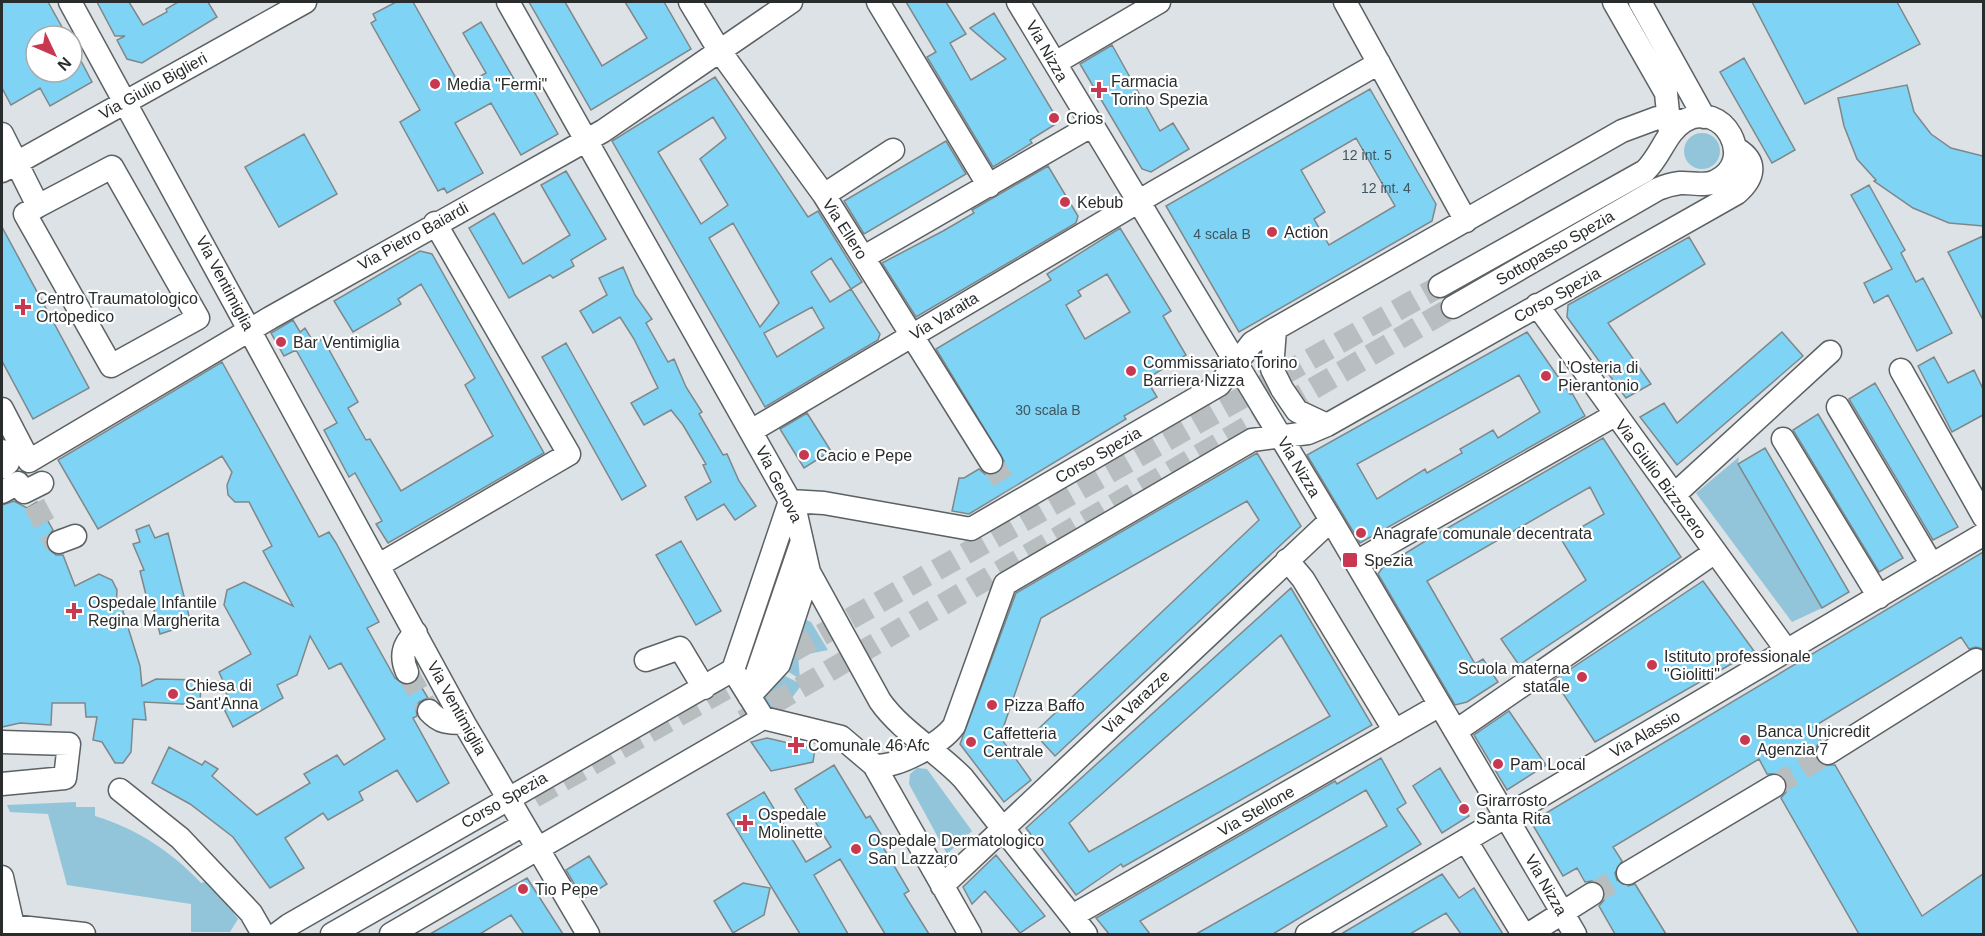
<svg xmlns="http://www.w3.org/2000/svg" width="1985" height="936" font-family="Helvetica,sans-serif">
<style>
.green{fill:#92c5da}
.building{fill:#7fd3f4;stroke:#808789;stroke-width:1.5;fill-rule:evenodd}
.lines{fill:none;stroke-linecap:round;stroke-linejoin:round}
.minor-tunnel{stroke:#b8bec0;stroke-width:22;stroke-dasharray:22 11;stroke-linecap:butt}
.minor-casing{stroke:#5c6164;stroke-width:25}
.minor{stroke:#fff;stroke-width:22}
.poi-dot{fill:#c83851;stroke:#fff;stroke-width:2}
.labels{text-anchor:middle;dominant-baseline:central;stroke-width:4.5;stroke-linejoin:round;paint-order:stroke}
.number-label{font-size:14px;fill:#3e565f}
.street-label{font-size:16px;fill:#292c2d;stroke:#fff}
.poi-label{font-size:16px;fill:#292c2d;stroke:#fff;text-anchor:start}
</style>
<rect width="100%" height="100%" fill="#dce2e5"/>
<path class="green" d="M1684 151a18 18 0 1 1 36 0a18 18 0 1 1-36 0Z
M1739 457 1738 464 1822 608 1792 622 1696 493Z
M804 619 811 622 828 650 798 656 800 679 782 668Z
M779 673 799 683 800 687 780 714 773 711 763 696Z
M917 768 927 769 972 831 947 854 909 784 910 774Z
M76 802V807H95V816C137 829 171 851 201 883L211 880 238 919 230 932H191V904L67 885 48 814 10 812 7 805Z"/>
<path class="building" d="M2 2H48L67 36H36V72H72V66L81 61 92 82 50 106 40 88 11 105 2 88Z
M97 2H129L143 25 167 12 166 9 178 2H208L217 17 142 63 127 59 117 40 125 36H115Z
M396 2H413L461 87 486 73 463 33 481 22 518 86 528 81 558 134 521 155 491 103 455 123 483 173 447 193 444 188 438 191 400 122 420 110 371 23 376 20 373 14Z
M529 2H565L602 66 647 38 625 2H664L691 49 591 110Z
M906 2H946L966 34 950 43 971 80 1006 59 970 28 994 13 1059 122 1030 140 1032 143 993 167 927 57 936 52Z
M1752 2H1897L1920 44 1805 104Z
M1112 45 1160 131 1173 123 1189 149 1151 172 1142 169 1080 64Z
M1744 58 1795 150 1772 163 1720 72Z
M715 77 808 217 818 211 862 282 851 289 880 334 878 340 765 407 612 141ZM713 117 726 138 700 159 728 205 701 224 658 152ZM733 223 779 303 760 327 709 238ZM831 258 851 289 830 302 811 272ZM812 307 824 328 777 357 764 333Z
M1907 85 1914 112 1931 134 1951 148 1983 156V226L1949 223 1913 208 1874 181 1876 180 1857 159 1844 126 1838 98Z
M1370 89 1436 204 1432 221 1239 332 1166 206ZM1356 138 1395 206 1329 245 1314 219 1325 212 1301 170Z
M304 134 337 194 279 227 245 167Z
M946 141 966 174 864 234 844 201Z
M1048 166 1078 216 1076 223 916 317 882 263 943 231 974 213 972 210Z
M566 171 606 239 571 260 574 266 553 278 550 275 509 298 469 228 494 213 523 264 570 235 541 185Z
M1869 185 1905 250 1901 253 1916 282 1923 278 1952 333 1917 351 1888 295 1874 303 1864 283 1892 269 1851 195Z
M2 227 89 388 33 419 2 361Z
M1120 228 1171 311 1163 316 1186 355 1146 379 1157 397 1124 416 1126 419 969 514 952 511 959 478H964L979 469 985 474H998L1004 461 936 349 1051 280 1047 274ZM1107 274 1130 312 1085 339 1066 305 1081 296 1078 291Z
M1983 236V320L1948 252Z
M1689 237 1705 264 1608 323 1651 384 1626 398 1567 317 1568 305Z
M420 251 432 254 544 453 388 543 376 524 382 521 355 473 349 477 324 430 337 423 296 350 284 356 271 333 293 320 300 332 305 328 314 343 323 339 358 402 348 408 366 440 370 439 401 491 493 436 465 385 475 378 421 284 398 299 401 304 353 332 334 301Z
M623 267 635 295 652 319 646 323 668 362 674 359 686 387 702 412 699 414 723 455 727 454 739 481 756 506 735 520 724 504 697 520 685 497 711 482 703 465 706 464 683 425 671 410 644 425 631 403 658 388 634 339 620 317 593 333 580 311 607 295 599 278Z
M1527 332 1570 394 1572 393 1585 416 1360 543 1307 455ZM1519 375 1540 412 1498 438 1493 430 1460 449 1462 453 1427 473 1425 469 1377 499 1357 464Z
M1782 332 1803 356 1677 465 1640 417 1664 403 1677 423Z
M566 343 646 486 622 500 542 357Z
M1934 357 1948 383 1974 370 1983 389V415L1952 432 1918 366Z
M222 362 319 537 329 532 336 543 379 622 367 628 395 678 405 685 417 680 428 698 419 702 416 708 417 716 413 718 449 783 417 802 397 770 359 792 363 800 328 820 323 813 285 838 304 868 270 888 233 837 190 804 152 783 169 747 202 765 205 761 218 769 212 776 257 815 310 783 304 774 337 755 344 765 385 739 341 663 329 669 310 636 297 675 277 685 283 698 233 727 223 707 231 701 219 681H223L219 672 251 654 224 605 227 590 244 582 293 606 263 551 272 546 249 502H235L228 495 227 485 232 472 222 456 98 529 58 460Z
M1875 383 1958 527 1933 540 1849 399Z
M807 413 831 451 804 468 780 429Z
M1818 414 1903 558 1879 572 1793 430Z
M1603 438 1681 557 1519 665 1501 639 1586 580 1561 539 1604 514 1590 487 1427 581 1475 664 1483 659 1498 682 1467 702 1455 705 1378 574 1383 567 1427 540Z
M1765 448 1849 592 1822 608 1738 464Z
M1257 453 1301 526 1055 756 1034 733 1259 520 1247 501 1041 618 1000 737 1031 780 1004 802 960 744 1016 593Z
M14 501 27 508 37 502 53 530 46 539 47 547 56 555H63L75 586 99 574 112 580 117 590 116 608H122L140 666 142 686 156 679 201 680 200 705 144 702 146 720 133 719 131 752 123 763H115L102 742 93 740 97 717H86L85 703H52L51 725 20 723 2 727V505Z
M149 525 155 538 168 533 191 624 160 634 153 606 149 607 140 571 144 570 133 544 140 542 136 530Z
M681 541 721 611 696 625 656 555Z
M1983 552V649L1976 647 1969 649 1961 637 1813 727 1821 741 1816 747V760L1822 765H1835L1922 916 1983 874V934H1859L1781 798 1786 792V780L1780 774H1767L1759 759 1613 847 1622 861 1615 873 1617 880 1628 886 1635 884 1666 934H1615L1599 906 1604 900 1603 886 1592 881 1585 882 1577 868 1563 876 1531 822Z
M1703 581 1754 651 1595 742 1554 680Z
M1291 588 1372 725 1123 867 1121 864 1076 895 1026 828ZM1281 635 1330 716 1089 852 1069 823Z
M1509 711 1546 765 1507 790 1474 735Z
M767 738 815 749 813 762 771 771 751 742Z
M1381 758 1406 803 1397 809 1421 844 1273 934H1196L1387 826 1366 790 1140 921 1150 934H1109L1096 918 1335 781 1337 784Z
M834 765 866 818 870 816 881 834 877 837 909 891 904 894 929 934H885L840 859 814 875 848 934H800L727 814 764 792 806 862 831 847 795 789Z
M1440 768 1469 816 1442 833 1413 786Z
M996 855 1045 916 1020 933 985 891 972 904 963 887Z
M589 856 607 884 583 899 566 870Z
M1442 874 1459 898 1474 888 1503 934H1461L1446 913 1410 934H1341Z
M527 878 563 934H524L511 915 480 934H430Z
M743 883 770 888 764 915 733 933 714 901Z"/>
<g class="lines">
<path class="minor-tunnel" d="M991 462 1009 490
M34 504 54 541 59 542
M407 672 429 711
M743 721 1453 307
M1774 786 1828 753
M534 797 1440 286
M1592 894 1628 873"/>
<g class="minor-casing">
<path id="minor" d="M70 2 464 723 588 934
M508 2 795 510 809 572 880 701C901 731 937 751 963 778L1086 934
M690 2 719 50 824 195 991 462
M878 2 989 186
M1018 2 1331 520 1575 934
M1345 2 1466 221
M1614 2 1666 93 1670 133
M1640 2 1704 117
M1055 63 1159 2
M2 134 38 206 112 167 198 318 111 366 25 214 38 206
M2 171 305 2
M824 195 893 150
M864 257 1091 126
M1440 286 1645 171C1661 156 1666 132 1684 121 1723 98 1758 161 1716 181 1705 187 1691 182 1680 183 1672 184 1665 186 1658 189L1453 307
M1537 305 1787 651
M1275 329 1272 369 1282 389 1297 411 1327 425
M1901 370 1984 517
M1838 407 1932 565
M2 409 29 461 270 318 603 131 791 2
M751 431 1158 190 1379 63
M1783 439 1879 597
M2 451 8 463 2 467
M2 492 18 483 24 492 42 483
M1674 495 1830 352
M790 501 733 670 763 718 841 737 874 765C895 770 942 743 954 726L1005 584 1252 440 1308 433 1327 425 1737 193C1754 178 1758 162 1737 149
M790 501 824 503 971 529 1219 385 1252 343 1275 329 1622 131 1657 118 1684 121
M59 542 75 536
M1287 560 1303 579 1395 731
M1356 562 1615 415
M379 565 569 454 435 223
M646 660 680 648 704 688
M407 672C400 656 403 644 416 633
M754 691 779 664 809 572
M749 696 802 541
M429 711C440 723 448 723 464 723
M1456 731 1715 552
M2 742 69 744 65 778 2 784
M1828 753 1976 660
M874 765 970 934
M120 790 180 838 251 913 263 934
M1466 841 1523 934
M1628 873 1774 786
M2 877 13 926
M942 886 1331 520
M1072 916 1440 705
M2 925 84 934
M277 934 289 925 733 670
M332 934 523 825
M391 934 763 718
M1307 934 1984 534
M1529 934 1592 894"/>
</g>
<use href="#minor" class="minor"/>
</g>
<g class="poi-dot">
<circle cx="435" cy="84" r="6"/>
<path d="M1096 81h6v6h6v6h-6v6h-6v-6h-6v-6h6z"/>
<circle cx="1054" cy="118" r="6"/>
<circle cx="1065" cy="202" r="6"/>
<circle cx="1272" cy="232" r="6"/>
<path d="M20 298h6v6h6v6h-6v6h-6v-6h-6v-6h6z"/>
<circle cx="281" cy="342" r="6"/>
<circle cx="1131" cy="371" r="6"/>
<circle cx="1546" cy="376" r="6"/>
<circle cx="804" cy="455" r="6"/>
<circle cx="1361" cy="533" r="6"/>
<rect x="1342" y="552" width="16" height="16" rx="3"/>
<path d="M71 602h6v6h6v6h-6v6h-6v-6h-6v-6h6z"/>
<circle cx="1652" cy="665" r="6"/>
<circle cx="1582" cy="677" r="6"/>
<circle cx="173" cy="694" r="6"/>
<circle cx="992" cy="705" r="6"/>
<circle cx="1745" cy="740" r="6"/>
<circle cx="971" cy="742" r="6"/>
<path d="M793 736h6v6h6v6h-6v6h-6v-6h-6v-6h6z"/>
<circle cx="1498" cy="764" r="6"/>
<circle cx="1464" cy="809" r="6"/>
<path d="M742 814h6v6h6v6h-6v6h-6v-6h-6v-6h6z"/>
<circle cx="856" cy="849" r="6"/>
<circle cx="523" cy="889" r="6"/>
</g>
<g class="labels">
<g class="number-label">
<text x="1367" y="155">12 int. 5</text>
<text x="1386" y="188">12 int. 4</text>
<text x="1222" y="234">4 scala B</text>
<text x="1048" y="410">30 scala B</text>
</g>
<g class="street-label">
<text transform="translate(1047 51) rotate(60)">Via Nizza</text>
<text transform="translate(153 86) rotate(-29)">Via Giulio Biglieri</text>
<text transform="translate(845 229) rotate(57)">Via Ellero</text>
<text transform="translate(413 236) rotate(-29)">Via Pietro Baiardi</text>
<text transform="translate(1555 248) rotate(-30)">Sottopasso Spezia</text>
<text transform="translate(225 283) rotate(62)">Via Ventimiglia</text>
<text transform="translate(1557 295) rotate(-29)">Corso Spezia</text>
<text transform="translate(944 316) rotate(-31)">Via Varaita</text>
<text transform="translate(1098 455) rotate(-30)">Corso Spezia</text>
<text transform="translate(1299 467) rotate(59)">Via Nizza</text>
<text transform="translate(1661 479) rotate(54)">Via Giulio Bizzozero</text>
<text transform="translate(779 484) rotate(63)">Via Genova</text>
<text transform="translate(1136 702) rotate(-43)">Via Varazze</text>
<text transform="translate(457 708) rotate(61)">Via Ventimiglia</text>
<text transform="translate(1645 734) rotate(-30)">Via Alassio</text>
<text transform="translate(504 800) rotate(-30)">Corso Spezia</text>
<text transform="translate(1256 811) rotate(-30)">Via Stellone</text>
<text transform="translate(1546 885) rotate(60)">Via Nizza</text>
</g>
<g class="poi-label">
<text x="1111" y="81">Farmacia<tspan x="1111" dy="18">Torino Spezia</tspan></text>
<text x="447" y="84">Media "Fermi"</text>
<text x="1066" y="118">Crios</text>
<text x="1077" y="202">Kebub</text>
<text x="1284" y="232">Action</text>
<text x="36" y="298">Centro Traumatologico<tspan x="36" dy="18">Ortopedico</tspan></text>
<text x="293" y="342">Bar Ventimiglia</text>
<text x="1143" y="362">Commissariato Torino<tspan x="1143" dy="18">Barriera Nizza</tspan></text>
<text x="1558" y="367">L'Osteria di<tspan x="1558" dy="18">Pierantonio</tspan></text>
<text x="816" y="455">Cacio e Pepe</text>
<text x="1373" y="533">Anagrafe comunale decentrata</text>
<text x="1364" y="560">Spezia</text>
<text x="88" y="602">Ospedale Infantile<tspan x="88" dy="18">Regina Margherita</tspan></text>
<text x="1664" y="656">Istituto professionale<tspan x="1664" dy="18">"Giolitti"</tspan></text>
<text x="1570" y="668" text-anchor="end">Scuola materna<tspan x="1570" dy="18">statale</tspan></text>
<text x="185" y="685">Chiesa di<tspan x="185" dy="18">Sant'Anna</tspan></text>
<text x="1004" y="705">Pizza Baffo</text>
<text x="1757" y="731">Banca Unicredit<tspan x="1757" dy="18">Agenzia 7</tspan></text>
<text x="983" y="733">Caffetteria<tspan x="983" dy="18">Centrale</tspan></text>
<text x="808" y="745">Comunale 46 Afc</text>
<text x="1510" y="764">Pam Local</text>
<text x="1476" y="800">Girarrosto<tspan x="1476" dy="18">Santa Rita</tspan></text>
<text x="758" y="814">Ospedale<tspan x="758" dy="18">Molinette</tspan></text>
<text x="868" y="840">Ospedale Dermatologico<tspan x="868" dy="18">San Lazzaro</tspan></text>
<text x="535" y="889">Tio Pepe</text>
</g>
</g>
<rect width="1985" height="936" fill="none" stroke="#292c2d" stroke-width="6"/>
<g transform="translate(54 54) rotate(134)"><circle r="28" fill="#ffffff" stroke="#a9abab" stroke-width="1.5"/>
<path d="M0-4.5L10 22L0 15L-10 22Z" fill="#c83851"/>
<text y="-9" font-size="16" font-weight="bold" text-anchor="middle" fill="#292c2d">N</text>
</g>
</svg>
